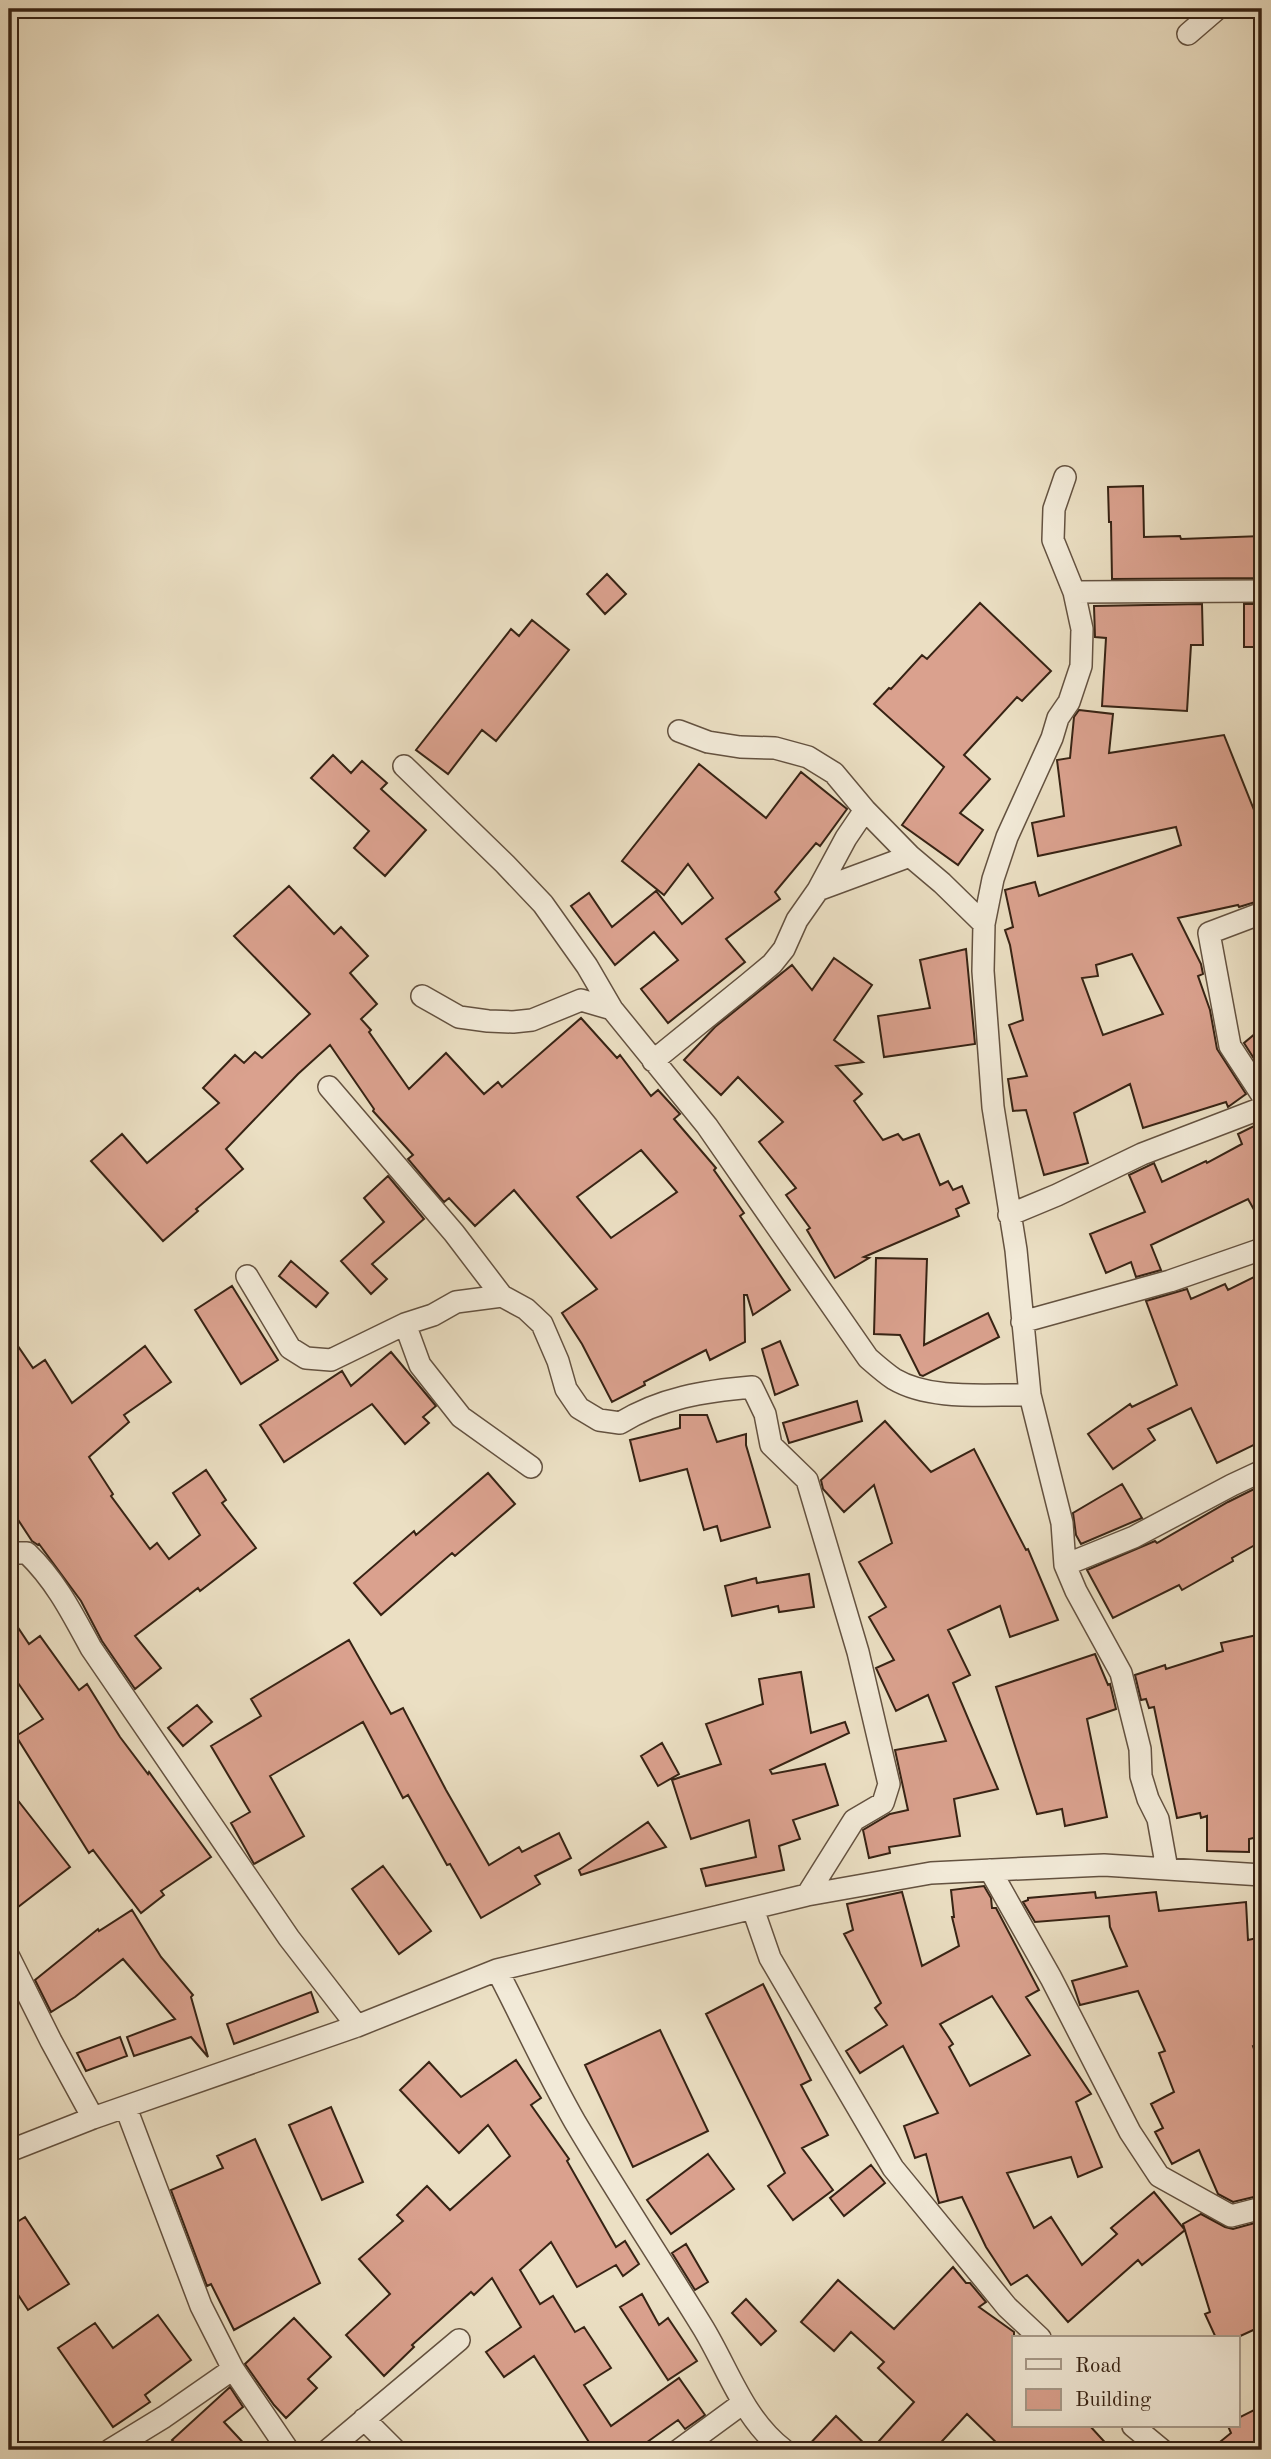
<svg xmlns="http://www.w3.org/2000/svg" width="1271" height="2459" font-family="'Old Standard TT',serif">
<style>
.building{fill:#daa18e;stroke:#372314;stroke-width:2;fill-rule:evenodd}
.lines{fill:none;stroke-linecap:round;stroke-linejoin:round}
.minor-casing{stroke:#645240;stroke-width:24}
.minor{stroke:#f2ead8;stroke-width:21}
</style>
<rect width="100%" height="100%" fill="#ebdfc3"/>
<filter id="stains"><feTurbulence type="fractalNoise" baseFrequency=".00286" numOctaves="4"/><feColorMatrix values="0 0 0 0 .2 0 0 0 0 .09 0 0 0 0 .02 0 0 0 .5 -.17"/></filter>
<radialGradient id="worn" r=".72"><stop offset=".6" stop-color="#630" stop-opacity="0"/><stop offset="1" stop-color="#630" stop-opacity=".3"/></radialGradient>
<path class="building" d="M1143 486 1144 537 1180 536 1181 539 1262 536V578L1112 579 1111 522H1109L1108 487Z
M607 574 626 594 605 614 587 594Z
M980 603 1051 671 1022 701 1017 697 964 755 990 779 960 813 983 830 958 865 902 825 944 767 874 704 889 688 891 689 922 655 927 659Z
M1202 604 1203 645H1191L1187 711 1102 706 1106 638 1095 637 1094 606Z
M1244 604H1262V647H1244Z
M532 620 569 650 496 741 482 730 448 774 416 750 511 629 519 636Z
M1079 710 1113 714 1109 753 1224 735 1262 830V900L1239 907 1238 905 1178 918 1201 964 1203 974 1198 976 1210 1010 1217 1049 1246 1094 1228 1107 1226 1102 1143 1128 1130 1084 1074 1113 1088 1163 1044 1175 1026 1110 1013 1111 1008 1079 1027 1076 1009 1025 1023 1020 1010 945 1005 930 1013 927 1005 890 1035 882 1039 896 1181 845 1176 827 1038 856 1032 823 1064 816 1057 760 1070 758 1074 717ZM1132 954 1163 1014 1103 1035 1082 978 1098 976 1096 965Z
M333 755 351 773 362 761 387 783 381 789 426 830 385 876 354 848 369 831 311 778Z
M699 764 766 818 801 772 847 809 820 846 816 843 775 892 780 899 726 939 745 962 668 1023 641 989 678 960 654 932 615 965 571 906 589 893 612 927 656 891 682 924 713 898 688 864 664 895 622 861Z
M289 886 334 934 341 927 368 956 350 973 377 1004 361 1019 371 1030 369 1032 409 1089 446 1053 484 1094 498 1082 502 1087 581 1018 617 1058 620 1055 651 1096 658 1090 680 1114 674 1119 716 1168 714 1170 744 1213 740 1216 790 1290 753 1315 747 1295H744L745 1342 710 1360 706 1350 644 1382 645 1385 612 1402 582 1344 562 1313 597 1289 514 1190 475 1226 449 1198 444 1202 408 1159 413 1155 373 1111 374 1109 330 1045 298 1074 226 1149 243 1169 196 1209 198 1211 163 1241 91 1161 122 1134 147 1163 219 1103 203 1088 235 1055 244 1063 255 1052 262 1058 310 1014 234 936ZM641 1150 677 1192 611 1238 577 1197Z
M966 949 975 1044 884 1057 878 1016 930 1008 920 960Z
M834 958 872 985 834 1040 863 1062 836 1066 862 1094 854 1101 883 1140 898 1134 903 1140 919 1134 940 1185 948 1181 953 1190 962 1186 969 1203 956 1209 959 1216 864 1257 869 1258 835 1278 807 1230 810 1228 786 1195 796 1188 759 1142 783 1122 738 1077 721 1095 684 1060 715 1027 792 965 812 990Z
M1262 1028V1071L1244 1043Z
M1262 1122V1224L1248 1199 1151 1245 1161 1270 1136 1277 1131 1262 1106 1273 1090 1234 1145 1212 1129 1175 1154 1163 1162 1182 1206 1161 1207 1163 1242 1144 1238 1134Z
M388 1176 424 1219 372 1264 387 1279 371 1294 341 1261 384 1222 364 1198Z
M876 1258 927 1259 924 1345 988 1313 999 1337 923 1376 920 1375 900 1335 874 1334Z
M291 1261 328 1293 316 1307 279 1276Z
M1262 1273V1441L1217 1463 1191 1408 1148 1429 1155 1440 1113 1469 1088 1434 1130 1404 1132 1407 1177 1385 1146 1301 1187 1289 1191 1299 1225 1284 1228 1290Z
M232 1286 278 1360 241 1384 195 1310Z
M9 1333 33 1368 45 1360 72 1403 145 1346 171 1382 124 1415 129 1422 89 1457 113 1494 111 1496 150 1549 157 1543 169 1559 200 1535 173 1493 206 1470 226 1500 222 1503 256 1548 200 1591 198 1588 135 1636 161 1668 135 1689 102 1641 81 1601 39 1544 38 1545 32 1541 9 1506V1446L16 1441 9 1430Z
M780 1341 798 1385 775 1395 762 1349Z
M391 1352 436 1406 423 1417 429 1423 405 1444 372 1404 284 1462 260 1425 342 1371 351 1386Z
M857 1401 862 1421 789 1443 783 1423Z
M680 1415H707L717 1442 746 1434V1445L770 1527 721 1541 717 1526 704 1530 687 1469 640 1481 630 1440 680 1428Z
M885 1421 931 1472 974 1449 1026 1550 1028 1549 1058 1620 1010 1637 1000 1606 948 1630 970 1675 953 1683 998 1789 954 1799 960 1836 889 1847 890 1853 869 1858 863 1830 890 1814 908 1810 895 1750 946 1741 928 1695 896 1711 876 1668 894 1660 869 1617 886 1607 859 1562 892 1543 874 1485 844 1512 823 1489 821 1480Z
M488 1473 515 1504 455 1556 452 1553 381 1615 354 1583 414 1531 416 1535Z
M1122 1484 1142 1518 1081 1544 1076 1535 1073 1513Z
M1262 1485V1541L1232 1558 1233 1561 1182 1590 1179 1585 1113 1618 1087 1570 1155 1541 1157 1543 1228 1502Z
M809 1574 814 1607 779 1612 778 1606 732 1616 725 1586 756 1578 757 1583Z
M9 1614 29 1644 40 1636 79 1690 87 1684 120 1737 148 1774 149 1772 211 1857 161 1891 164 1895 141 1913 93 1850 89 1853 16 1736 43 1719 9 1670Z
M1257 1635 1262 1660V1836L1249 1839V1852L1207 1851V1816L1201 1818 1200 1813 1177 1818 1154 1707 1149 1708 1146 1699 1141 1700 1135 1675 1165 1665 1166 1669 1223 1651 1221 1643Z
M349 1640 391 1714 403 1708 446 1790 489 1865 519 1847 522 1852 559 1833 571 1858 535 1876 540 1884 481 1918 450 1864 447 1865 408 1795 403 1798 363 1722 270 1776 304 1836 254 1864 231 1823 250 1812 211 1746 261 1716 251 1699Z
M1095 1654 1108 1685 1110 1684 1116 1709 1087 1719 1107 1817 1065 1826 1062 1809 1037 1814 996 1687Z
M801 1672 811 1733 845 1722 849 1733 770 1770 772 1774 825 1764 838 1805 793 1820 800 1839 779 1846 784 1870 706 1886 701 1869 756 1857 749 1820 691 1839 672 1780 721 1764 706 1724 763 1704 759 1679Z
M197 1705 212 1722 183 1746 168 1728Z
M662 1743 679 1774 658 1786 641 1756Z
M9 1789 70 1867 9 1914Z
M648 1822 666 1847 581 1875 579 1870Z
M383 1866 431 1931 399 1954 352 1889Z
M984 1886 991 1898 992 1908H996L1039 1990 1026 1997 1091 2094 1076 2102 1102 2167 1078 2177 1071 2157 1007 2173 1034 2228 1051 2217 1082 2265 1117 2234 1111 2228 1154 2192 1185 2230 1142 2265 1138 2260 1068 2322 1027 2275 1011 2285 986 2247 962 2197 939 2203 926 2154 915 2158 904 2126 938 2113 903 2046 860 2073 846 2051 887 2025 875 2008 881 2003 844 1934 853 1930 847 1904 902 1892 922 1966 959 1946 952 1917H954L951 1890ZM992 1996 1030 2055 970 2086 949 2047 953 2044 940 2024Z
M1095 1892 1096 1898 1156 1892 1159 1911 1246 1902 1248 1940 1262 1937V2043L1253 2046 1262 2071V2195L1233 2202 1218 2194 1199 2150 1172 2164 1155 2132 1163 2128 1151 2104 1174 2092 1159 2053 1165 2051 1138 1991 1080 2005 1072 1981 1127 1966 1110 1927 1109 1916 1035 1922 1023 1902 1028 1900V1898Z
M132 1910 161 1957 193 1995 191 1997 208 2057 191 2037 134 2056 127 2037 175 2019 123 1959 75 1997 51 2012 35 1980 98 1929 99 1931Z
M763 1984 811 2080 801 2085 828 2135 802 2148 833 2190 793 2220 768 2186 785 2173 706 2014Z
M311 1992 318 2012 234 2044 227 2024Z
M660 2030 708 2131 633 2167 585 2065Z
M120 2037 127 2056 86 2071 77 2053Z
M516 2060 541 2098 531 2105 569 2159 567 2161 616 2247 625 2241 639 2264 623 2276 616 2265 577 2287 551 2242 520 2270 540 2304 553 2296 575 2332 584 2327 611 2368 584 2385 611 2426 679 2378 705 2415 685 2429 678 2420 636 2450H594L534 2356 504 2377 486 2352 521 2327 492 2278 474 2295 471 2292 412 2345 414 2347 384 2376 346 2335 390 2294 359 2259 403 2221 397 2215 427 2186 450 2210 510 2156 488 2125 459 2153 400 2090 429 2062 461 2097Z
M331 2107 363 2182 322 2200 289 2125Z
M255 2139 320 2283 234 2330 211 2284 207 2286 171 2190 223 2168 217 2156Z
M708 2154 734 2189 671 2234 647 2200Z
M871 2165 885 2183 844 2216 830 2198Z
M1201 2214 1225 2227 1233 2229 1262 2221V2326L1236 2338H1216L1205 2314 1210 2312 1183 2224Z
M25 2217 69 2284 28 2310 9 2281V2227Z
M686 2244 708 2282 695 2290 672 2253Z
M953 2267 966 2283H970L986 2302 979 2307 1014 2332V2426H1090L1112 2450H1004L967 2414 934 2450H804L836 2416 871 2450 914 2402 878 2368 884 2362 851 2332 834 2351 801 2322 838 2280 894 2329Z
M642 2294 659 2325 668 2318 697 2361 668 2380 620 2307Z
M746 2299 776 2331 761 2345 732 2313Z
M158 2315 191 2360 145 2395 150 2402 113 2427 58 2348 95 2323 113 2348Z
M294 2318 331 2357 308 2379 317 2388 286 2418 274 2405 245 2364Z
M230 2387 243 2407 224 2422 250 2450H181L172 2440Z
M1262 2406V2450H1210L1231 2433 1228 2426H1238V2418Z"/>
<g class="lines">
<g class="minor-casing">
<path id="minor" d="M1188 34 1217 9
M1065 477 1054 509 1053 540 1074 592 1082 629 1081 666 1069 702 1058 718 1052 738 1007 837 993 879 984 924 983 971 993 1107 1016 1250 1030 1395 1062 1523 1065 1565 1076 1591 1121 1673 1140 1749 1141 1776 1148 1799 1158 1819 1167 1869
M1074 592 1262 591
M679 731 708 742 740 747 775 748 808 757 834 773 865 810 910 856 942 883 984 924
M404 766 505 864 543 904 587 966 612 1009 707 1126 868 1358C876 1365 885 1373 894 1379 931 1401 988 1394 1030 1395
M818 890 910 856
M1262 913 1209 933 1230 1046 1262 1095
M422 996 459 1017 488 1021 513 1022 532 1020 581 1000 612 1009
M653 1061 748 984 772 964 784 949 797 920 818 890 846 838 865 810
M329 1087 454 1233 502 1296
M1009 1215 1057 1195 1142 1154 1262 1108
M247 1276 290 1348 306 1358 331 1360 405 1324 433 1315 456 1302 502 1296 526 1309 542 1324 558 1361 566 1389 579 1408 599 1420 620 1423C661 1398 704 1391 752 1387L765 1414 771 1445 807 1480 858 1652 889 1784 883 1803 854 1820 807 1895
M1022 1322 1170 1281 1262 1249
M405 1324 420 1365 461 1417 531 1467
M9 1553H27C56 1581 72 1613 91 1648L289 1938 357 2026
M1065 1565 1134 1537 1232 1485 1262 1471
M990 1870 1051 1978 1130 2132 1159 2176 1231 2216 1262 2208
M753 1909 770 1958 893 2168 1007 2307 1040 2338
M9 1957 51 2041 93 2118
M497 1970C523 2020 547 2073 575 2122 616 2191 660 2258 702 2326 728 2368 743 2419 784 2450
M126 2108 201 2306 233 2369 288 2450
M9 2151 93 2118 357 2026 497 1970 807 1895 931 1873 1013 1869 1104 1865 1262 1875
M364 2419 395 2450
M1133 2426 1162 2450
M110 2450 164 2417 233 2369
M328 2450 459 2340
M679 2450 743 2403"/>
</g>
<use href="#minor" class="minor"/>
</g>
<rect width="1271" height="2459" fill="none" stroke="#ebdfc3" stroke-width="35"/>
<rect x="10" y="10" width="1250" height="2438" fill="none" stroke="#372314" stroke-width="3.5"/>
<rect x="18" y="18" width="1236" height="2424" fill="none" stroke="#372314" stroke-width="2"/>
<rect x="1012" y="2336" width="228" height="91" fill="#f2ead8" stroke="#a79a8a" stroke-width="2"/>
<rect x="1026" y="2359" width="35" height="10" fill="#f2ead8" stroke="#a79a8a" stroke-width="2"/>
<text x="1075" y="2372" font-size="21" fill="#372314">Road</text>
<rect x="1026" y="2389" width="35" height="21" fill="#daa18e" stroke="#a79a8a" stroke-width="2"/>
<text x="1075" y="2406" font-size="21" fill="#372314">Building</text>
<rect width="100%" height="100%" filter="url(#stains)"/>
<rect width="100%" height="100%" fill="url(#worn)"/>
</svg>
